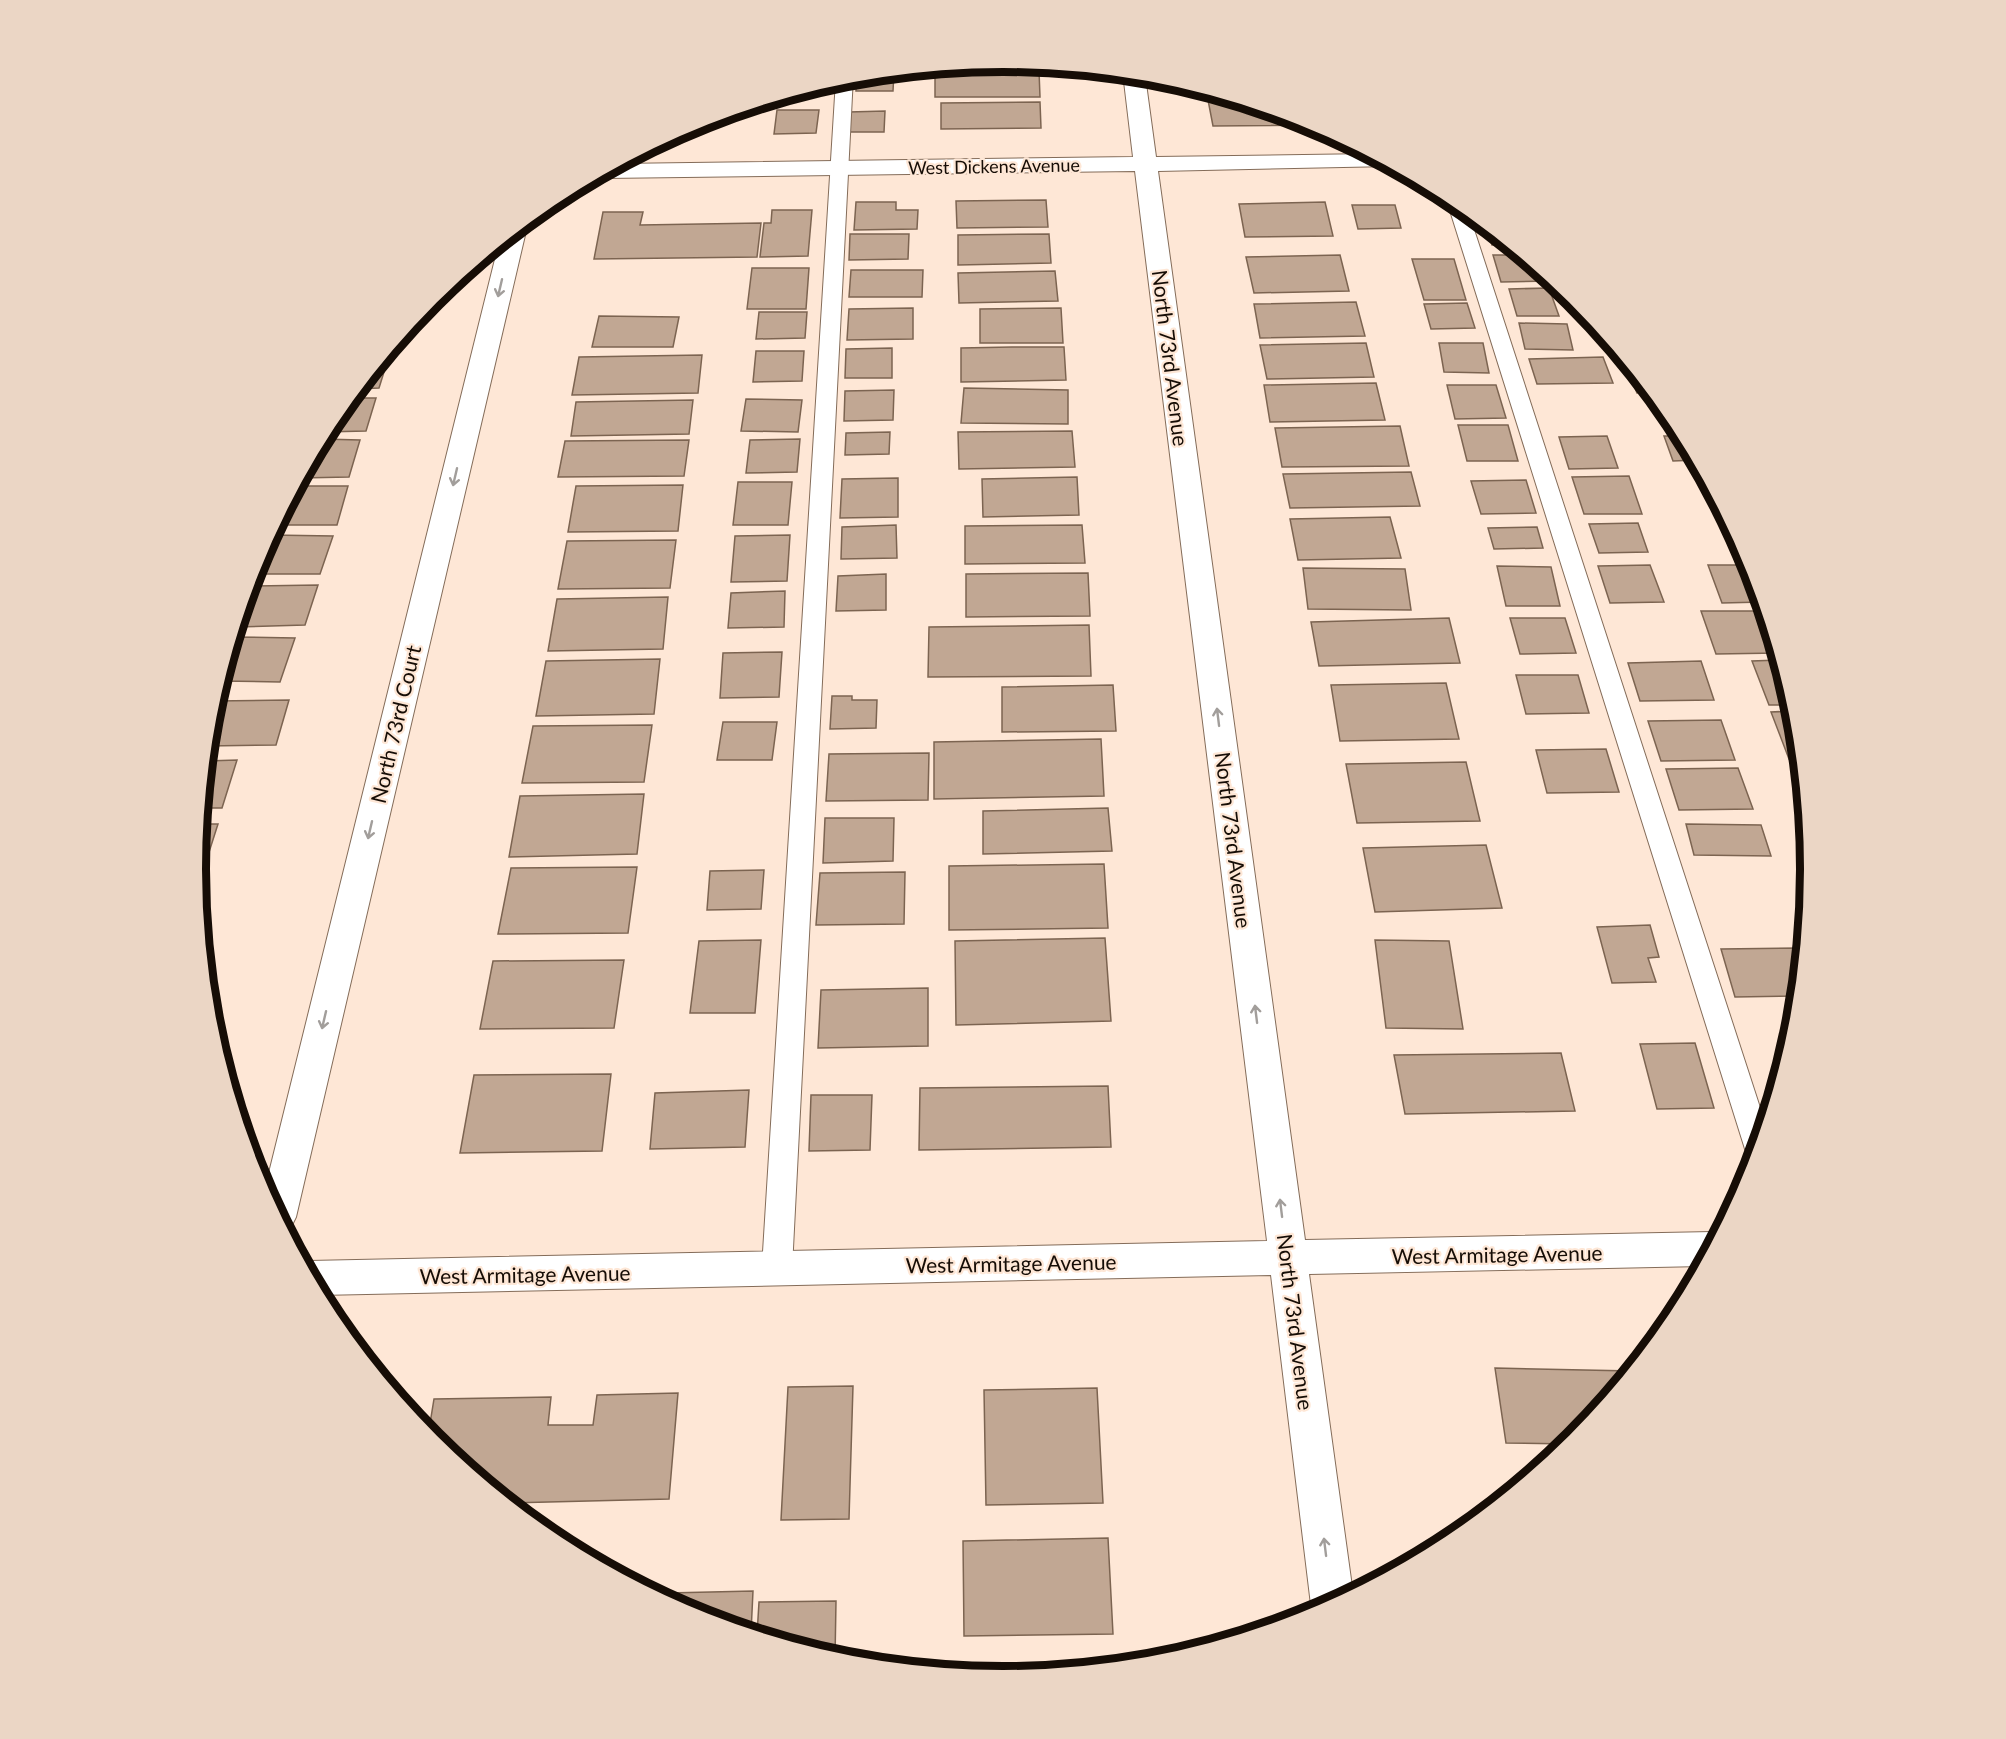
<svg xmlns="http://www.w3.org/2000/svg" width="2006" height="1739" font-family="Lato,sans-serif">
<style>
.building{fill:#c1a793;stroke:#7c6451;stroke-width:1.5}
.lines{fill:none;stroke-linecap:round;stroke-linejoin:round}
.lane-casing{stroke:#846c59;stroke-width:2}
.street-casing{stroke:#846c59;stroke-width:2}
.lane{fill:#fff;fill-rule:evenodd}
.street{fill:#fff;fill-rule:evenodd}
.oneway{stroke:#a29e9b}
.labels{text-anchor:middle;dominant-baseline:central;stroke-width:4.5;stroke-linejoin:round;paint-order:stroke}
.far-street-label{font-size:18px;fill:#160d06;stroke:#fee7d6}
.street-label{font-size:21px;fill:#160d06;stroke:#fee7d6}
.rim{fill:none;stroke:#160d06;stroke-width:8}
</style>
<rect width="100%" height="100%" fill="#fee7d6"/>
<path class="building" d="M1003 62 1038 67 941 68Z
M1039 71 1040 97H935V72Z
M894 72 893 91H856V76Z
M820 85 819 94H788Z
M1208 100H1236L1312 125 1213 126Z
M1040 102 1041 128 941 129V103Z
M777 110H819L816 133 774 134Z
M885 111 884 132H848L849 112Z
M714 117 712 129H682L694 123Z
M1046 200 1048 227 957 228 956 201Z
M856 202H896V210H918L917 229 854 230Z
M1325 202 1333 236 1245 237 1239 204Z
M1352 205H1395L1401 228 1358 229Z
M772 210H812L808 256 760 257 764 223H771Z
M603 212H643L640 225 761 223 757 257 594 259Z
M1486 225 1510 245H1492Z
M850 234H909L908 259 849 260Z
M1049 234 1051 263 958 265V235Z
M1340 255 1349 291 1254 293 1246 257Z
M1493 255H1522L1548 276 1549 281 1501 282Z
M1412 259H1454L1466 300H1424Z
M752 268H809L806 309H747Z
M851 270H923L922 297H849Z
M1055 271 1058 301 959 303 958 273Z
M1549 288 1559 316H1517L1509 289Z
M1356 302 1365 336 1260 338 1254 304Z
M1467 303 1475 328 1431 329 1424 304Z
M913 308V339L847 340 849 309Z
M1061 308 1063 343H980V309Z
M759 312H807L805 338 756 339Z
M599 316 679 317 673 347H592Z
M1519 323 1567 324 1573 350 1525 349Z
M1366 343 1374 377 1267 379 1260 345Z
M1439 343H1483L1489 373 1444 372Z
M1012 347H1064L1066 380 961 382V348Z
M892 348V378H845L846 349Z
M756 351H804L802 381 753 382Z
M702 355 698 393 572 395 579 357Z
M384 356H389L379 388 357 389Z
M1603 357 1613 383 1537 384 1529 359Z
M1623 359H1624L1652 393H1637Z
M1376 383 1385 420 1270 422 1264 385Z
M1447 385H1496L1506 418 1455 419Z
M964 388 1068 390V424L961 423Z
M894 390 893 420 844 421 845 391Z
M349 398H376L366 431 325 432Z
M746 399 802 400 798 432 741 431Z
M693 400 689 434 571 436 576 402Z
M1458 425H1508L1518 461H1467Z
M1400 426 1409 466 1282 467 1275 428Z
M1072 431 1075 467 959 469 958 432Z
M890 432 889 454 845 455 846 433Z
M1607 436 1618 468 1569 469 1559 437Z
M1664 436H1683L1696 460 1673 461Z
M321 439 360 440 349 477 300 478Z
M800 439 797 472 746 473 750 440Z
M689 440 684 476 558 477 565 441Z
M1411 472 1420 506 1290 508 1283 474Z
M1629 476 1642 514H1584L1572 477Z
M1077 477 1079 515 983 517 982 479Z
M1700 477H1705L1726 516H1716Z
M898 478V517L840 518 842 479Z
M1526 480 1536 513 1481 514 1471 481Z
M738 482H792L788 525H733Z
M683 485 678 531 568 532 576 486Z
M296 486H348L337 525H275Z
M1390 517 1401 558 1298 560 1290 519Z
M1721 522H1729L1747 555 1733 556Z
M1638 523 1648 552 1599 553 1589 524Z
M896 525 897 558 841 559 842 527Z
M1082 525 1085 563 965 564V526Z
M1537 527 1543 548 1494 549 1488 528Z
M270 535 333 536 320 574H252Z
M790 535 787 581 731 582 735 536Z
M676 540 670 588 558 589 567 541Z
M1650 565 1664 602 1610 603 1598 566Z
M1708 565H1751L1762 602 1722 603Z
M1497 566 1551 567 1560 606H1506Z
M1303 568 1405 569 1411 610 1308 609Z
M1088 573 1090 616 966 617V574Z
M886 574V610L836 611 838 576Z
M318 585 305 625 236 627 249 586Z
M785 591 784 627 728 628 731 593Z
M668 597 663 649 548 651 557 599Z
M1701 611H1765L1778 653 1716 654Z
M1449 618 1460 663 1319 666 1311 622Z
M1510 618H1565L1576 653 1520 654Z
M1089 625 1091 676 928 677 929 627Z
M233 637 295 638 280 682 220 681Z
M782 652 779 697 720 698 723 653Z
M660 659 654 714 536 716 546 661Z
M1780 660 1793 705H1769L1752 661Z
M1701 661 1714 700 1640 701 1628 663Z
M1516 675H1578L1589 713 1526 714Z
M1446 683 1459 739 1340 741 1331 685Z
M1113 685 1116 731 1002 732V687Z
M832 696H852V700H877L876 728 830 729Z
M289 700 276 745 207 746 214 701Z
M1795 711 1800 759H1789L1771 712Z
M1721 720 1735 760 1661 761 1648 721Z
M723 722H777L772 760H717Z
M652 725 644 782 522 783 533 726Z
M1101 739 1104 796 934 799V742Z
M1606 749 1619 792 1547 793 1536 750Z
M929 753 928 800 826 801 829 754Z
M237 760 222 808H201L206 761Z
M1466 762 1480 821 1357 823 1346 764Z
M1738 768 1753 809 1679 810 1666 769Z
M644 794 637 854 509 857 520 796Z
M1108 808 1112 851 983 854V811Z
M825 818H894L893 861 823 863Z
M199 824H218L202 874H196Z
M1686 824 1761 825 1771 856 1694 855Z
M1486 845 1502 908 1375 912 1363 848Z
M1104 864 1108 928 949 930V866Z
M637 867 628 933 498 934 511 868Z
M764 870 761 909 707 910 710 871Z
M905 872 904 924 816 925 820 873Z
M1650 925 1659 957 1648 958 1656 982 1612 983 1597 927Z
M1105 938 1111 1021 956 1025 955 941Z
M761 940 755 1013H690L699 941Z
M1375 940 1449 941 1463 1029 1386 1028Z
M1797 948 1802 963 1798 996 1735 997 1721 949Z
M624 960 614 1028 480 1029 493 961Z
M928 988V1046L818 1048 821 990Z
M1695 1043 1714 1108 1657 1109 1640 1044Z
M1561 1053 1575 1111 1405 1114 1394 1055Z
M611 1074 602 1151 460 1153 474 1075Z
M1108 1086 1111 1147 919 1150 920 1088Z
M749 1090 745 1147 650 1149 655 1093Z
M811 1095H872L870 1150 809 1151Z
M1495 1368 1631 1371 1570 1444 1506 1443Z
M853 1386 849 1519 781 1520 788 1387Z
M1097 1388 1103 1503 986 1505 984 1390Z
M678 1393 669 1499 507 1503 428 1436 434 1399 551 1397 548 1425H593L597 1395Z
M1108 1538 1113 1634 964 1636 963 1541Z
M753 1591 751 1633 693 1616 667 1602 668 1593Z
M836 1601 835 1659 757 1635 759 1602Z"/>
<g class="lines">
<g class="lane-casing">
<path id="lane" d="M853 76 792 1268 788 1277 777 1281 766 1277 762 1268 836 80Z
M1450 197 1468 211 1766 1126 1755 1160 1749 1158 1745 1149 1447 201Z"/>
</g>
<g class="street-casing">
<path id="street" d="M1123 73 1145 76 1156 157 1371 154 1392 166 1158 171 1305 1240 1712 1232 1720 1235 1703 1266 1309 1274 1353 1594 1315 1614 1311 1605 1271 1275 319 1295 302 1263 309 1261 1267 1241 1135 171 605 178 596 175 617 164 1133 157Z
M520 225 526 231 296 1217 290 1229 284 1231 264 1193 499 243Z"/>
</g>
<use href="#lane" class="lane"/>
<use href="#street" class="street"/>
</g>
<defs><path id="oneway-shaft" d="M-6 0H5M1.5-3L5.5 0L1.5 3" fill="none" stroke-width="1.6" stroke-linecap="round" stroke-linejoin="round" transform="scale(1.5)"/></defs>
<g class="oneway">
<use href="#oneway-shaft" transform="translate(500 288) rotate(103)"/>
<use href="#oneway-shaft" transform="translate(455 477) rotate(103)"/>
<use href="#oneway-shaft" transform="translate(1218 717) rotate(-97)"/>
<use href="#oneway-shaft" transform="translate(370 830) rotate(103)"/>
<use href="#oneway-shaft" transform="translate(1256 1014) rotate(-97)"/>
<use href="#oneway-shaft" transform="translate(324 1020) rotate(103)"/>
<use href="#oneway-shaft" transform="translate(1281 1208) rotate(-97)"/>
<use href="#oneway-shaft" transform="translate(1325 1547) rotate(-97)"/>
</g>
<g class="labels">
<g class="far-street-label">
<text transform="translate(994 166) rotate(-1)">West Dickens Avenue</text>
</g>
<g class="street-label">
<text transform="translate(1171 358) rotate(83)">North 73rd Avenue</text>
<text transform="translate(395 724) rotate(-77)">North 73rd Court</text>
<text transform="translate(1234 840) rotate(83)">North 73rd Avenue</text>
<text transform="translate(1497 1254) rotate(-1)">West Armitage Avenue</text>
<text transform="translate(1011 1263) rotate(-1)">West Armitage Avenue</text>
<text transform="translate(525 1274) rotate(-1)">West Armitage Avenue</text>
<text transform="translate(1296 1322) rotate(83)">North 73rd Avenue</text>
</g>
</g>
<path d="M0 0H2006V1739H0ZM206 869a797 797 0 1 1 1594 0a797 797 0 1 1-1594 0Z" fill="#ebd6c5" fill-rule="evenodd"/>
<path class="rim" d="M206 869a797 797 0 1 1 1594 0a797 797 0 1 1-1594 0Z"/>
</svg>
